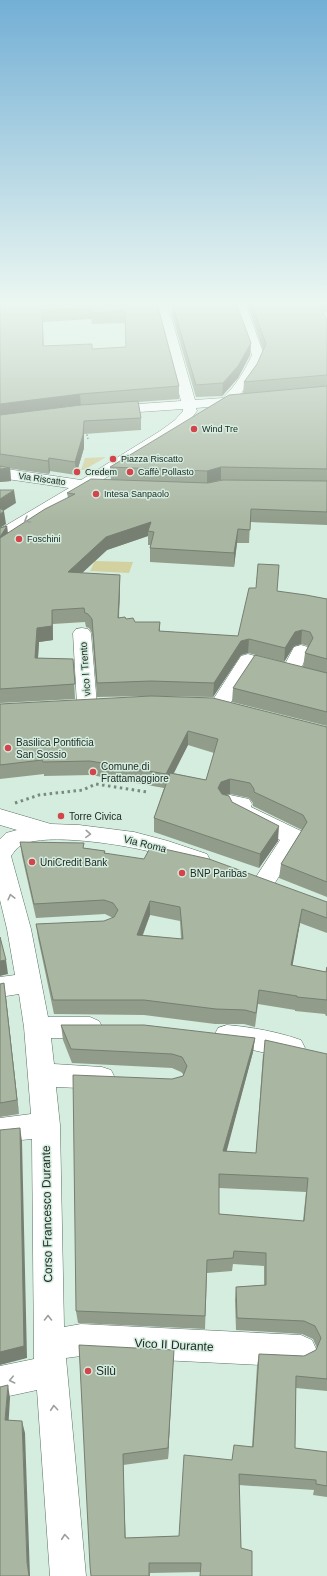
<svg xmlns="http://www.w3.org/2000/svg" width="327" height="1576" font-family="Helvetica,sans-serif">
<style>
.green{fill:#d3d19f}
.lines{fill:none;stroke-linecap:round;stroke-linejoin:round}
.minor-casing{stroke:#5b7165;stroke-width:1}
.path-far1{stroke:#798a80;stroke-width:1.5;stroke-dasharray:1.5 2;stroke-linecap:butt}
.path{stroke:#798a80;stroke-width:3;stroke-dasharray:2.5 3.5;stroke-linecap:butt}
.minor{fill:#fff;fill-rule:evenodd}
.wall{fill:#919d8a;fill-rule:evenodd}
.shaded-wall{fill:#767f71}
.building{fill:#a9b6a1;stroke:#767f71;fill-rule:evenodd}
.oneway{stroke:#9b9f9d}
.poi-dot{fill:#d4454b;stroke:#d4eddf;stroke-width:1.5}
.labels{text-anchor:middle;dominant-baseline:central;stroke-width:3;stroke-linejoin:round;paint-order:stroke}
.far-poi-label{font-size:9px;fill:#212a25;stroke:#d4eddf;text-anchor:start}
.far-street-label{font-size:9px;fill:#212a25;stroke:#d4eddf}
.street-label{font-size:10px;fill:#212a25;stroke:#d4eddf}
.poi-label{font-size:10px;fill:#212a25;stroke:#d4eddf;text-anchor:start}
.near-street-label{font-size:12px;fill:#212a25;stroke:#d4eddf}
.near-poi-label{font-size:12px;fill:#212a25;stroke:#d4eddf;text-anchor:start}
</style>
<rect width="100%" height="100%" fill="#d4eddf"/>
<path class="green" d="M106 457 84 470H81L85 458Z
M95 561 133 562 129 573 90 571Z"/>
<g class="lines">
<g class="minor-casing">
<path id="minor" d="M158 303H166L168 306 195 400 223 398C236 385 244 372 252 355L233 303H245L264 355 255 375 239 396 250 397 252 400 250 403 245 404 196 408 197 411 190 420 178 432 96 484 98 486 95 489 86 490 6 539 0 541V529L69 488 0 478V468L81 480 160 431 175 420 183 411V409L110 414 105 413 103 410 105 407 110 406 181 401 156 306Z
M82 628 88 629 91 633 97 705 94 709 87 711 80 709 77 705 73 633 76 629Z
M301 645 308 647 310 651 301 668 327 675V687L253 667 226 710 219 712 212 710 209 706 241 656 248 654 285 664 294 647Z
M230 795 249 799 252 804 251 807 301 831 304 837 271 889 263 891 255 889 252 883 280 840 232 815 229 809 222 807 219 802 222 797Z
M0 809 51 824 79 825 134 832 168 841 207 854 210 860 207 866C190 871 171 857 155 853 128 845 45 832 22 845 17 847 14 852 11 856L31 929 48 1017H90L99 1021 103 1028 99 1035 90 1039 51 1038 54 1064 102 1067 111 1070 115 1078 111 1086 102 1089 56 1087 60 1125 64 1327 81 1324 301 1335 312 1340 317 1351 312 1362 301 1367 81 1356 66 1358 86 1576H50L37 1390 0 1398V1366L34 1359 32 1139 0 1142V1118L31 1114 24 1027 19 994 0 997V977L15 975 7 929 0 900V839L6 833 17 830 0 825Z
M227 1025C252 1027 278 1032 301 1040L305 1048 301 1056 292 1059 244 1048 227 1047 218 1044 214 1036 218 1028Z"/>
</g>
<path class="path-far1" d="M86 431 88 439"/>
<path class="path" d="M15 803 39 795 83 790 96 784 147 792"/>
<use href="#minor" class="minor"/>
</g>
<path class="wall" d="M0 303H157L179 386V399L138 402 141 418V430L84 434V448L76 475 50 471 49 474 0 467 10 468 11 481 0 482ZM91 319 92 324 125 323 126 347 92 349 43 346V322Z
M172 303H175L251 343 250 355 238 378 222 396 196 397 172 315Z
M246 303H327V312H323L327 320V525L250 522 249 543H237L234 567 150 562V548L151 545H148V536L107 550 82 573 120 575V589L119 618 126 619 135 622H160V631L238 636 277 591 327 599V726L232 702 233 688 303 667 305 653 308 646 301 644 294 646 284 662 248 653 241 655 213 697 151 696 97 697 92 633 89 628 86 627 85 622 53 624V640L39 642 38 658 73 659 75 699 0 703V528L7 526 8 533 68 498 67 493 111 480 110 467 243 394 244 382 257 364 263 350 248 306V304ZM221 480H223L207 483Z
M0 704 327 727V897L279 878 281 864 302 830 253 806V803L249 798 230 794 225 795 232 802 278 841 259 868 154 832V818L164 788 91 775 44 776V774L0 779ZM188 745 214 753 206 780 173 773Z
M20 842 85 848 105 851V853L327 902V933L300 923 292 966 326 972 327 967V1016H326L325 1014 295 1011V1010L258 1004 255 1027 244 1024H215L144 1015 54 1014 38 938 36 924 104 921 113 918 105 914 36 918 22 856ZM150 915 180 921 181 939 143 935Z
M0 984 6 998 19 1114 0 1117Z
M61 1025 255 1038 253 1052 226 1151 256 1153 263 1054H327V1391L296 1388 295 1448 327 1452V1497L313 1495 314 1490 239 1485 241 1548 252 1576H200V1572L150 1573V1576H91L79 1345 173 1362 168 1459 123 1465 125 1538 179 1536 232 1460 252 1447 257 1366 259 1354 304 1356 316 1350 317 1348 313 1339 302 1334 236 1330 235 1300 236 1287 264 1285V1266L233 1264 232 1271 207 1273 205 1329 78 1323 76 1311 172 1079 183 1076V1074L181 1072 172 1068 72 1063 63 1040ZM219 1188 306 1192 303 1221 219 1214Z"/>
<path class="shaded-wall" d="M42 310 43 322 44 358 43 346Z
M251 343 250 355 238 378 222 396 223 383Z
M80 394 81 406 0 417V404Z
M84 421V448L76 475 75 462Z
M49 458 50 471 49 474 48 461Z
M221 467V480L207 483V471Z
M10 468 11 481 0 482V469Z
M14 490 16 503 0 513V499Z
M4 511 6 524 0 528V514Z
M151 522 148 531V536L107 550 69 585 68 572 106 537Z
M7 526 8 539 0 550V537Z
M238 529 237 543 234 567V553Z
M120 575V589L118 631V618Z
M52 610 53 640 39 642 37 672 35 658 37 628Z
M302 630 301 644 294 646 284 662 285 648 295 632Z
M249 639 248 653 241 655 213 697 214 683 241 641Z
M188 731V745L166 789V774Z
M230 779V794L221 796 218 788 221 782Z
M279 826 278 841 259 868 260 854Z
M150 901V915L137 949V935Z
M302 909 300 923 290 980 291 965Z
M6 960 8 974 0 976V961Z
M4 983 6 998 19 1114 17 1100Z
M255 1038 253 1052 223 1165V1151Z
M20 1128 22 1141 27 1358 0 1365V1352Z
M174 1350 173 1362 168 1459V1448Z
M8 1385 10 1398 8 1432 5 1420Z
M22 1421 25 1433 30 1576H29L27 1562Z
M123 1454V1465L126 1548 125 1538Z"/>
<path class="building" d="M0 303H157L179 386 80 394 0 404ZM91 308 92 313 125 311 126 347 92 349V344L43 346 42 310Z
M172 303H236L251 343 238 366 223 383 196 385Z
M251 303H317L327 320V375L244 382 257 364 266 344Z
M327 386V469L221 467 207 471 110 467 229 395Z
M138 401 141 418 84 421 83 435 75 462 49 458 48 461 0 454V415L81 405Z
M0 466 10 468 0 469Z
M91 479 208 483 223 480 327 481V512L251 509 250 530 238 529 234 553 150 548 154 532 148 531 151 522 106 537 68 572 120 575 118 618 125 617 126 619 133 618 135 622H160L159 631 238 636 249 588H256L258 564 279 565 277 591 306 595 327 599V659L305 653 313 638 310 632 302 630 295 632 285 648 249 639 241 641 214 683 151 681 97 683 92 619 88 614 85 613 84 608 52 610V626L37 628 35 658 73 659 75 684 0 689V538L45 509 75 494 67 493Z
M0 490H14L0 499Z
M0 508 4 511 0 514Z
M7 526 0 537V528Z
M255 655 327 673V712L233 688Z
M151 696 213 698 327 727V882L281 864 307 822 303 815 254 792V789L250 783 230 779 221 782 218 788 222 794 229 796 232 802 279 826 260 854 154 818 170 773 206 780 218 739 188 731 166 774 90 761 43 762 42 760 0 765V704Z
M20 842 84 843 83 848 105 851 104 853 144 859 151 846 209 859 327 902V918L302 909 291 965 326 972 327 967V1000L297 997V996L259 990 256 1013 245 1010 216 1009 144 1000H53L36 924 104 921 114 917 118 910 113 903 104 900 34 904ZM150 901 180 907 183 939 137 935Z
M0 937 6 960 0 961Z
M4 983 17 1100 0 1103V984Z
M61 1025H144L255 1038 223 1151 256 1153 265 1040 327 1054V1379L296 1376 295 1448 327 1452V1486L316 1484V1480L239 1474 241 1548 252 1551V1576H200L201 1563H149V1576H91L90 1566 79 1345 174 1350 168 1448 123 1454 125 1538 179 1536 184 1455 232 1460 234 1445 253 1447 259 1354 304 1356 316 1350 321 1338 315 1326 304 1321 237 1318 236 1287 266 1285V1253L234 1251 233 1258 207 1260 205 1316 76 1311 73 1075 172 1079 183 1076 187 1066 182 1057 172 1054 71 1049ZM219 1174 308 1178 304 1221 219 1214Z
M20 1128 24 1346 0 1352V1130Z
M8 1385 5 1420 22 1421 27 1562 29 1576H0V1387Z"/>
<defs><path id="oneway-chevron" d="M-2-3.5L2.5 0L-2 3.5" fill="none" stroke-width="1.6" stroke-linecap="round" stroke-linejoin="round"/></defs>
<g class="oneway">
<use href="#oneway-chevron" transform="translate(27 520) rotate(149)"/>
<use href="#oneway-chevron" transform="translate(88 834) rotate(3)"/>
<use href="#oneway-chevron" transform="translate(11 897) rotate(-104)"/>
<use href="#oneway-chevron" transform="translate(48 1318) rotate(-90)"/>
<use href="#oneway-chevron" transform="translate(12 1380) rotate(167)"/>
<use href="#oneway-chevron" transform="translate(54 1408) rotate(-95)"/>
<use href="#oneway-chevron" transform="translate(65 1537) rotate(-95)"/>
</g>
<linearGradient id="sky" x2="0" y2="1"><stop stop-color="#73afd5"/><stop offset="0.58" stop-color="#ecf7f1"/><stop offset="1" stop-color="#ecf7f1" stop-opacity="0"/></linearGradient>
<rect width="327" height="523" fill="url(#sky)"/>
<g class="poi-dot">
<circle cx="194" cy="429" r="4"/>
<circle cx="113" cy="459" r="4"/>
<circle cx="77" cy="472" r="4"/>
<circle cx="130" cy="472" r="4"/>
<circle cx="96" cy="494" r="4"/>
<circle cx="19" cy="539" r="4"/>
<circle cx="8" cy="748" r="4"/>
<circle cx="93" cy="772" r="4"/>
<circle cx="61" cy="816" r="4"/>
<circle cx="32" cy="862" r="4"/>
<circle cx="182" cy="873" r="4"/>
<circle cx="88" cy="1371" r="4"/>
</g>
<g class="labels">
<g class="far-poi-label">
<text x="202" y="429">Wind Tre</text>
<text x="121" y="459">Piazza Riscatto</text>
<text x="85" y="472">Credem</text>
<text x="138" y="472">Caffè Pollasto</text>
<text x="104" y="494">Intesa Sanpaolo</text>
<text x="27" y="539">Foschini</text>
</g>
<g class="far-street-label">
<text transform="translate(42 479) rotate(8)">Via Riscatto</text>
</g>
<g class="street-label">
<text transform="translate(85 669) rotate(-94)">vico I Trento</text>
<text transform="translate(145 844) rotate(14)">Via Roma</text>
</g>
<g class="poi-label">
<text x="16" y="742">Basilica Pontificia<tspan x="16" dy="12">San Sossio</tspan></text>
<text x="101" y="766">Comune di<tspan x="101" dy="12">Frattamaggiore</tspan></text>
<text x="69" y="816">Torre Civica</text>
<text x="40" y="862">UniCredit Bank</text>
<text x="190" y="873">BNP Paribas</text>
</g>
<g class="near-street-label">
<text transform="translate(47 1214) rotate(-91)">Corso Francesco Durante</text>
<text transform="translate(174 1345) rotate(3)">Vico II Durante</text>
</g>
<g class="near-poi-label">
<text x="96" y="1371">Silù</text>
</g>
</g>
</svg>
